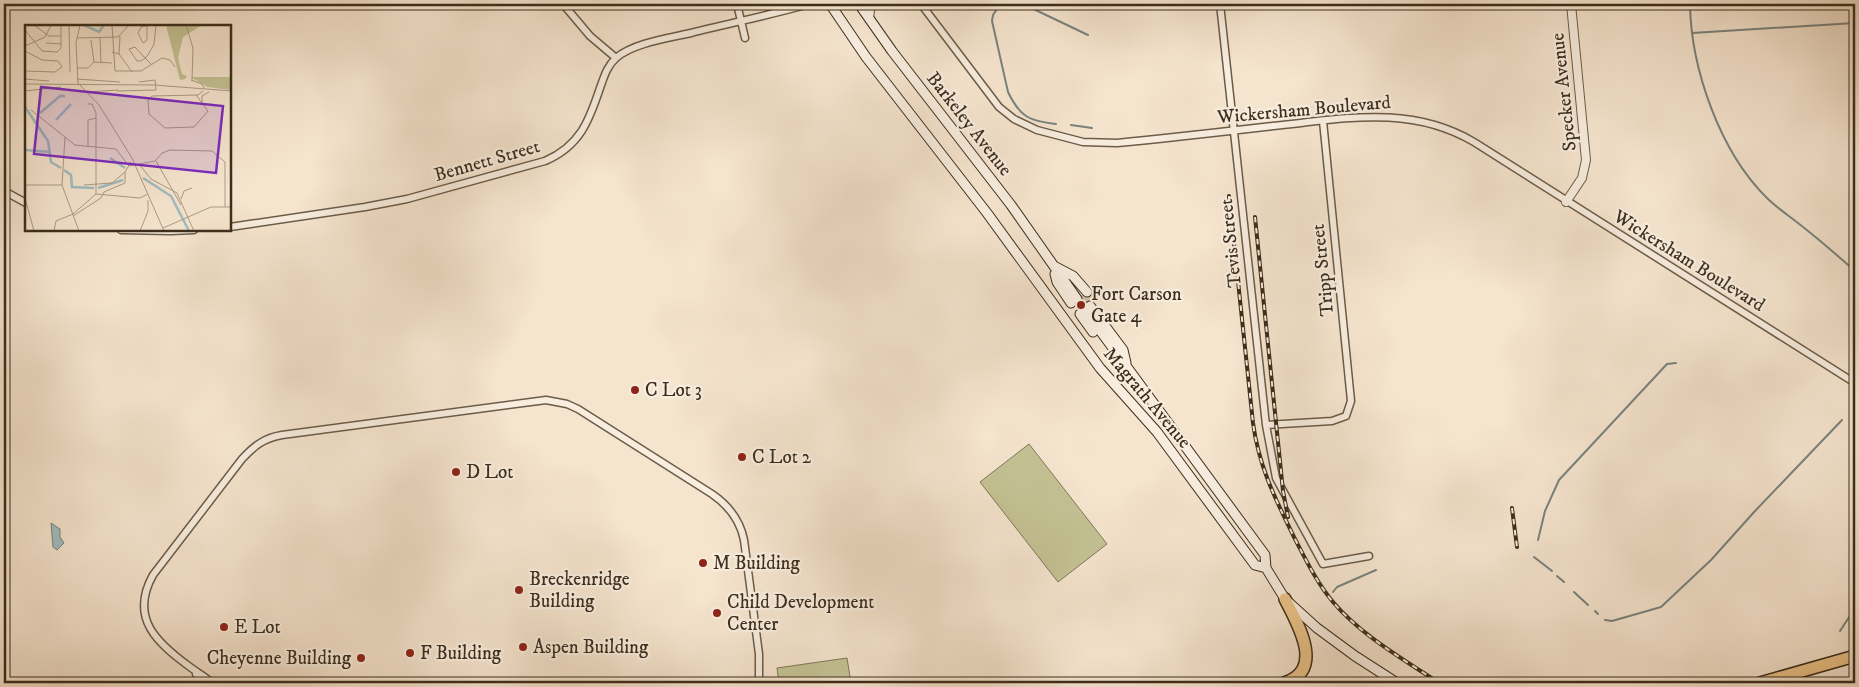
<svg xmlns="http://www.w3.org/2000/svg" width="1859" height="687" font-family="'IM FELL DW Pica',serif">
<style>
.green{fill:#c3c294;stroke:#807858}
.water{fill:#a0bcc1;stroke:#78837f}
.lines{fill:none;stroke-linecap:round;stroke-linejoin:round}
.stream{stroke:#78837f;stroke-width:2}
.secondary-tunnel{stroke:#d0c0aa;stroke-width:9;stroke-dasharray:9 4.5;stroke-linecap:butt}
.minor-casing{stroke:#6b5c48;stroke-width:9}
.tertiary-casing{stroke:#6b5c48;stroke-width:10}
.secondary-casing{stroke:#3d2e1c;stroke-width:11}
.trunk-casing{stroke:#3d2e1c;stroke-width:14}
.minor{stroke:#f8eddf;stroke-width:6}
.tertiary{stroke:#f8eddf;stroke-width:8}
.secondary{stroke:#f8eddf;stroke-width:9}
.trunk{stroke:#eac287;stroke-width:11}
.rail-casing{stroke:#3d2e1c;stroke-width:4}
.rail{stroke:#f8eddf;stroke-width:2;stroke-dasharray:5.5;stroke-linecap:butt}
.poi-dot{fill:#8f2418;stroke:#f8eddf;stroke-width:2}
.labels{text-anchor:middle;dominant-baseline:central;stroke-width:4.5;stroke-linejoin:round;paint-order:stroke}
.street-label{font-size:19px;fill:#3d2e1c;stroke:#f8eddf}
.poi-label{font-size:19px;fill:#3d2e1c;stroke:#f8eddf;text-anchor:start}
.inset-river{fill:none;stroke:#a0bcc1;stroke-width:2.5}
.inset-road{fill:none;stroke:#ab9b87;stroke-width:1}
.view{fill:#7b2cbf;fill-opacity:0.15;stroke:#7b2cbf;stroke-width:2.5}
.inset-edge{fill:none;stroke:#3d2e1c;stroke-width:2.5}
</style>
<rect width="100%" height="100%" fill="#f5e4ce"/>
<filter id="stains"><feTurbulence type="fractalNoise" baseFrequency=".004" numOctaves="4"/><feColorMatrix values="0 0 0 0 .2 0 0 0 0 .09 0 0 0 0 .02 0 0 0 .5 -.17"/></filter>
<radialGradient id="worn" r=".72"><stop offset=".6" stop-color="#630" stop-opacity="0"/><stop offset="1" stop-color="#630" stop-opacity=".3"/></radialGradient>
<path class="green" d="M1029 444 1107 544 1058 582 980 482Z
M847 658 851 683H779L777 668Z"/>
<path class="water" d="M51 523 60 529V537L64 543 57 550 53 547Z"/>
<g class="lines">
<path class="stream" d="M1000 4 993 15 992 21 1008 92C1020 117 1029 121 1056 124
M1023 4 1088 35
M1690 4C1691 69 1720 152 1767 198 1778 209 1791 217 1803 227 1821 241 1838 256 1855 271
M1692 33 1855 23
M1071 125 1092 128
M1538 540 1545 511 1559 480 1667 364 1676 363
M1534 557 1552 571
M1557 576 1564 582
M1333 592 1337 587 1376 570
M1574 592 1588 605
M1595 611 1598 614
M1605 620 1612 621 1661 607 1711 560 1755 511 1842 420
M1840 631 1855 608"/>
<path class="secondary-tunnel" d="M1087 292 1095 303
M1082 295 1090 306"/>
<g class="minor-casing">
<path id="minor" d="M563 4 590 36 616 58
M737 4 745 38
M754 4 785 9
M921 4 999 107 1014 119 1037 130 1083 142 1117 143C1169 138 1221 132 1273 126 1342 119 1410 104 1474 142L1855 383
M1220 4 1266 425 1276 478 1323 564 1369 556
M4 191 26 203
M230 227 365 207 407 199 545 161C580 146 589 121 600 88 604 77 607 66 616 58 633 43 669 38 691 33 731 23 770 15 809 4
M121 230 171 231 194 230
M1266 425 1332 421 1346 416 1351 401 1323 121
M196 674 203 683
M212 683C206 677 198 673 190 667 157 643 129 618 153 575L242 459C254 446 264 438 282 435L546 400 567 404 578 409 712 494C728 505 740 520 744 540L759 654V676L757 683"/>
</g>
<g class="tertiary-casing">
<path id="tertiary" d="M869 18 871 4
M1566 202 1582 178 1586 160 1571 4"/>
</g>
<g class="secondary-casing">
<path id="secondary" d="M830 4 866 57 987 213 1100 368 1157 432 1255 565 1266 568 1285 599 1317 628 1355 656 1397 683
M859 4 892 51 1011 205 1077 299
M1054 266 1073 276 1087 292
M1055 274 1057 282 1071 303
M1090 306 1123 350 1126 363
M1085 310 1265 555 1266 568
M1080 314 1093 332"/>
</g>
<g class="trunk-casing">
<path id="trunk" d="M1284 683C1326 670 1297 623 1285 599
M1760 683 1855 656"/>
</g>
<use href="#minor" class="minor"/>
<use href="#tertiary" class="tertiary"/>
<use href="#secondary" class="secondary"/>
<use href="#trunk" class="trunk"/>
<g class="rail-casing">
<path id="rail" d="M1229 196 1253 423C1259 467 1275 498 1294 537 1306 560 1317 583 1333 602 1362 636 1403 659 1439 683
M1255 217 1283 491 1288 517
M1512 508 1517 547"/>
</g>
<use href="#rail" class="rail"/>
</g>
<g class="poi-dot">
<circle cx="1081" cy="305" r="5"/>
<circle cx="635" cy="390" r="5"/>
<circle cx="742" cy="457" r="5"/>
<circle cx="456" cy="472" r="5"/>
<circle cx="703" cy="563" r="5"/>
<circle cx="519" cy="590" r="5"/>
<circle cx="717" cy="613" r="5"/>
<circle cx="224" cy="627" r="5"/>
<circle cx="523" cy="647" r="5"/>
<circle cx="410" cy="653" r="5"/>
<circle cx="361" cy="658" r="5"/>
</g>
<g class="labels">
<g class="street-label">
<text transform="translate(1564 92) rotate(-96)">Specker Avenue</text>
<text transform="translate(1304 110) rotate(-5)">Wickersham Boulevard</text>
<text transform="translate(969 124) rotate(52)">Barkeley Avenue</text>
<text transform="translate(487 161) rotate(-16)">Bennett Street</text>
<text transform="translate(1231 243) rotate(-96)">Tevis Street</text>
<text transform="translate(1689 261) rotate(32)">Wickersham Boulevard</text>
<text transform="translate(1323 270) rotate(-96)">Tripp Street</text>
<text transform="translate(1147 398) rotate(50)">Magrath Avenue</text>
</g>
<g class="poi-label">
<text x="1091" y="294">Fort Carson<tspan x="1091" dy="22">Gate 4</tspan></text>
<text x="645" y="390">C Lot 3</text>
<text x="752" y="457">C Lot 2</text>
<text x="466" y="472">D Lot</text>
<text x="713" y="563">M Building</text>
<text x="529" y="579">Breckenridge<tspan x="529" dy="22">Building</tspan></text>
<text x="727" y="602">Child Development<tspan x="727" dy="22">Center</tspan></text>
<text x="234" y="627">E Lot</text>
<text x="533" y="647">Aspen Building</text>
<text x="420" y="653">F Building</text>
<text x="351" y="658" text-anchor="end">Cheyenne Building</text>
</g>
</g>
<g transform="translate(25 25)">
<rect width="206" height="206" fill="#f5e4ce"/>
<path d="M141 0H177L158 12 153 33 157 49 162 51 160 54 155 55ZM166 52H206V65L182 62Z" fill="#c3c294"/>
<path class="inset-river" d="M59 0 74 7 79 0M0 82 23 116 26 137 36 143M15 88 35 71H40M31 95 46 79M0 125 26 127M85 133 100 143M39 145 46 150 47 162 69 163M118 153 146 171 164 206M73 163 98 155"/>
<path class="inset-road" d="M9 0 24 11H36M44 0 45 47M55 0 51 18 53 58 74 80 107 133 139 206M87 0 90 46H116L137 33 145 35 150 42M161 0 168 23 167 56M122 1 116 2 113 8 118 18 121 16 122 14V0M0 5 17 26 32 27 36 23V0M75 12 76 38M52 13 93 12 104 0M66 15 69 37M21 18 36 19M0 21 20 12 26 0M0 26 17 35 33 36 37 42 30 47 0 46M87 27 94 29 107 47M94 29 95 11M69 37 87 38M126 39 120 33 110 22 104 24 112 36H116L120 33 123 30 129 19 131 0M52 43H63L69 37M0 54 24 56M52 54 95 57M166 55 177 59 179 63M0 59 129 60 207 66M0 66 36 62M92 66 131 65 130 55 114 57M61 67 93 65M171 70 183 86 169 102 140 103 124 89 123 75 127 71 173 70 178 66M177 78V71L184 67M63 79H67L71 88V169M6 85 50 120 91 124 104 141 130 136 137 128 145 125 187 126 200 137V182M40 112 37 160 54 206M63 122V95L71 93M131 136 156 180M114 139 126 154 152 168 169 206M0 160H37M59 160 87 158 100 147M0 173 9 206M156 174 159 166 167 163M48 191 76 173 79 167 100 158V147L106 137M138 203 186 182H207M29 206 31 196 48 189 71 169 115 173 123 169M115 206 123 186V175"/>
<path class="view" d="M16 62 198 81 191 148 9 129Z"/>
<rect width="206" height="206" class="inset-edge"/>
</g>
<rect width="1859" height="687" fill="none" stroke="#f5e4ce" stroke-width="20"/>
<rect x="5" y="5" width="1849" height="677" fill="none" stroke="#3d2e1c" stroke-width="2.5"/>
<rect x="10" y="10" width="1839" height="667" fill="none" stroke="#3d2e1c"/>
<rect width="100%" height="100%" filter="url(#stains)"/>
<rect width="100%" height="100%" fill="url(#worn)"/>
</svg>
